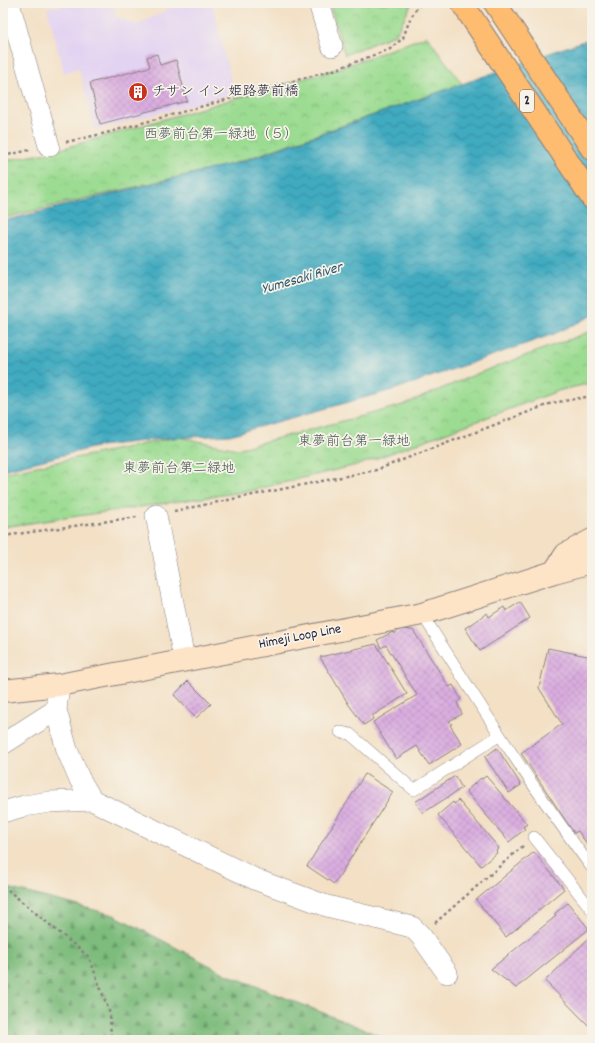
<svg xmlns="http://www.w3.org/2000/svg" width="595" height="1043" font-family="Dekko,'Klee One',sans-serif">
<style>
.built{fill:#e3d3f2}
.forest{fill:url(#forest-firs);stroke:#506f5c}
.park{fill:url(#park-crowns);stroke:#5f7f66}
.water{fill:url(#water-waves);stroke:#31667e}
.building{fill:url(#building-cross-hatch)}
.lines{fill:none;stroke-linecap:round;stroke-linejoin:round}
.lane-casing{stroke:#8a8180;stroke-width:12}
.street-casing{stroke:#8a8180;stroke-width:22}
.secondary-casing{stroke:#8a8180;stroke-width:24}
.highway-casing{stroke:#8a8180;stroke-width:24}
.path{stroke:#8a8180;stroke-width:2.5;stroke-dasharray:3 3;stroke-linecap:butt}
.lane{stroke:#fff;stroke-width:11}
.street{stroke:#fff;stroke-width:21}
.secondary{stroke:#fee4c6;stroke-width:22}
.highway{stroke:#fdbc70;stroke-width:22}
.labels{text-anchor:middle;dominant-baseline:central;stroke-width:3.5;stroke-linejoin:round;paint-order:stroke}
.shield{fill:#f7f3e8;stroke:#62616f;stroke-width:1}
.shield-label{font-size:13px;font-weight:bold;fill:#22223b}
.poi-label{font-size:14px;fill:#22223b;stroke:#f7f3e8;text-anchor:start}
.park-label{font-size:14px;fill:#475a55;stroke:#f7f3e8}
.street-label{font-size:14px;fill:#22223b;stroke:#f7f3e8}
.water-label{font-size:15px;font-style:italic;fill:#2e5870;stroke:#f7f3e8}
</style>
<defs>
<pattern id="forest-firs" width="22" height="20" patternUnits="userSpaceOnUse"><rect width="22" height="20" fill="#7dbc7c"/><path d="M5 1l3.5 6h-7zM16 11l3.5 6h-7z" fill="#669867"/></pattern>
<pattern id="park-crowns" width="20" height="18" patternUnits="userSpaceOnUse"><rect width="20" height="18" fill="#9cdc92"/><path d="M2 6a3 3 0 1 1 6 0M12 15a3 3 0 1 1 6 0" fill="none" stroke="#86bc7f"/></pattern>
<pattern id="water-waves" width="16" height="10" patternUnits="userSpaceOnUse"><rect width="16" height="10" fill="#40aac0"/><path d="M0 5q4-4 8 0t8 0" fill="none" stroke="#358a9d"/></pattern>
<pattern id="building-cross-hatch" width="8" height="8" patternUnits="userSpaceOnUse"><rect width="8" height="8" fill="#daaee0"/><path d="M0 0l8 8M0 8l8-8" fill="none" stroke="#bb95c1"/></pattern>
</defs>
<rect width="100%" height="100%" fill="#f7f3e8"/>
<filter id="ink" filterUnits="userSpaceOnUse"><feTurbulence type="fractalNoise" baseFrequency=".025" numOctaves="2"/><feDisplacementMap in="SourceGraphic" scale="8" xChannelSelector="R" yChannelSelector="G"/><feConvolveMatrix kernelMatrix="1 2 1 2 8 2 1 2 1" color-interpolation-filters="sRGB"/></filter>
<filter id="wash" filterUnits="userSpaceOnUse"><feTurbulence type="fractalNoise" baseFrequency=".012" numOctaves="4" result="noise"/><feDisplacementMap in="SourceGraphic" scale="16" xChannelSelector="R" yChannelSelector="G"/><feGaussianBlur stdDeviation="0.9" result="paint"/><feColorMatrix in="noise" values="0 0 0 0 0 0 0 0 0 0 0 0 0 0 0 0 0 1.4 0 .05"/><feComposite in="paint" operator="in"/></filter>
<g filter="url(#wash)">
<rect width="100%" height="100%" fill="#f3e0c5"/>
<path class="built" d="M72 3H112L116 17 137 25 168 9 190 3H212L234 93 95 130 79 68 64 73 47 8Z"/>
<path class="forest" d="M4 887 114 915 226 974 391 1040H3V888Z"/>
<path class="park" d="M329 3H412L396 34 345 55Z
M427 36 462 84 232 164 3 218V161L47 153 337 69Z
M592 331V383L561 390 361 464 249 491 3 527V473L178 437 237 449 403 405 479 373Z"/>
<path class="water" d="M592 38V316L554 334 396 389 230 435 169 438 100 446 3 470V221L244 161Z"/>
<g id="blocks">
<path class="building" d="M157 54 160 65 176 60 187 101 100 124 90 83 150 67 147 57Z
M520 602 530 618 480 651 465 628 487 613 489 617 504 607 506 611Z
M401 629 413 630 449 687 453 685 461 699 457 702 462 714 449 721 452 724 450 725 462 744 429 765 417 746 396 759 373 722 417 695 386 645 381 648 377 640 393 632 394 634Z
M376 644 407 694 372 716 373 719 364 725 349 705 320 657Z
M548 648 592 657V851L578 831 574 833 521 753 562 724 539 688Z
M188 681 211 704 196 718 174 695Z
M497 748 521 785 509 793 485 757Z
M365 774 393 792 334 884 307 866Z
M455 776 462 788 423 813 415 802Z
M486 776 527 824 523 827 525 829 509 842 466 791 481 778 482 779Z
M458 800 499 848 496 851 497 853 481 866 438 815 453 802 454 804Z
M534 852 564 889 506 937 476 900Z
M568 903 589 929 516 988 491 969 556 916 554 914Z
M592 935V1029L545 981Z"/>
</g>
</g>
<g filter="url(#ink)">
<use href="#blocks" fill-opacity="0" stroke="#8a8180" stroke-width="1"/>
<g class="lines">
<g class="lane-casing">
<path id="lane" d="M422 614C477 700 531 786 592 868
M340 732 350 734 414 790 500 735
M534 837 592 910"/>
</g>
<g class="street-casing">
<path id="street" d="M9 3 49 146
M319 3 332 46
M156 515 184 659
M59 685 56 710 67 750 79 778 92 800 257 880 327 906 412 927 421 936 447 973
M3 744 56 710
M3 812 24 806 50 802 92 800"/>
</g>
<g class="secondary-casing">
<path id="secondary" d="M554 572 566 554 592 540
M3 691 59 685 422 614 554 572 592 562"/>
</g>
<g class="highway-casing">
<path id="highway" d="M462 3 592 198
M495 3 592 149"/>
</g>
<path class="path" d="M66 142 106 133 337 69 390 49 403 38 410 19 418 6 425 3
M3 156 30 150
M174 511 376 470 552 403 592 396
M3 536 137 517
M3 888 4 887 89 957 110 1014 111 1040
M435 923 524 845"/>
<use href="#lane" class="lane"/>
<use href="#street" class="street"/>
<use href="#secondary" class="secondary"/>
<use href="#highway" class="highway"/>
</g>
</g>
<defs>
<g id="building-disc" transform="scale(1)"><circle r="9.5" fill="#c8321e" stroke="#f7f3e8"/><path d="M-4-6H4V6H1V3H-1V6H-4ZM-2.5-4.3h1.7v1.8h-1.7ZM.8-4.3h1.7v1.8H.8ZM-2.5-1h1.7V.8h-1.7ZM.8-1h1.7V.8H.8Z" fill="#fff"/></g>
</defs>
<g fill-rule="evenodd">
<use href="#building-disc" x="138" y="92"/>
</g>
<g class="labels">
<rect class="shield" x="520" y="90" width="14" height="22" rx="3"/>
<g class="shield-label">
<text x="527" y="101">2</text>
</g>
<g class="poi-label">
<text x="152" y="92">チサン イン 姫路夢前橋</text>
</g>
<g class="park-label">
<text x="221" y="135">西夢前台第一緑地（５）</text>
<text x="354" y="442">東夢前台第一緑地</text>
<text x="179" y="469">東夢前台第二緑地</text>
</g>
<g class="street-label">
<text transform="translate(300 637) rotate(-11)">Himeji Loop Line</text>
</g>
<g class="water-label">
<text transform="translate(302 279) rotate(-16)">Yumesaki River</text>
</g>
</g>
<rect width="595" height="1043" fill="none" stroke="#f7f3e8" stroke-width="16"/>
</svg>
